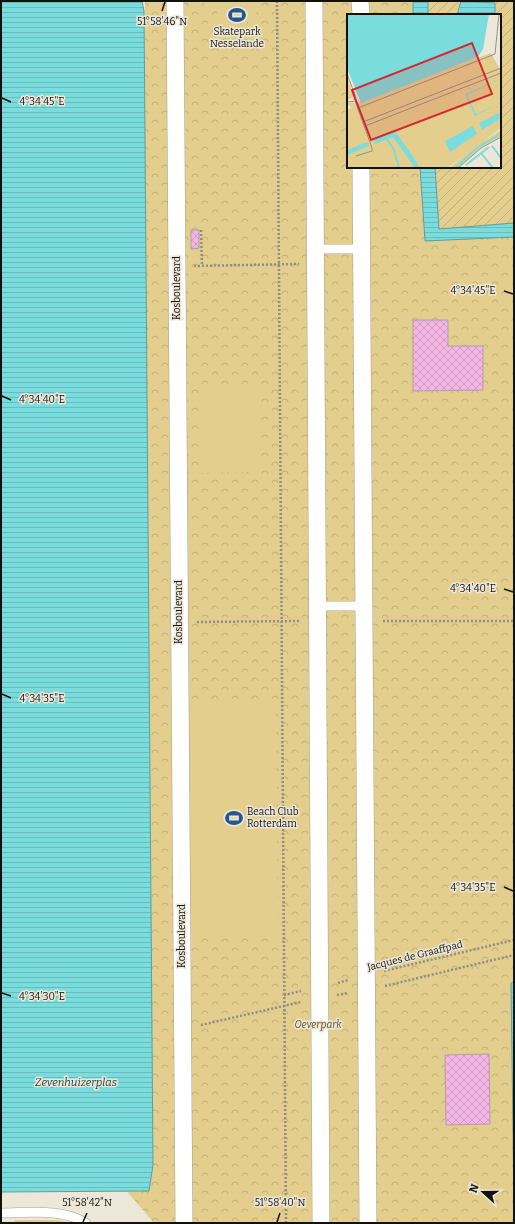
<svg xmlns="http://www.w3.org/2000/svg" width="515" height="1224" font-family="Bitter,serif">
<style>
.grass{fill:url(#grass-tufts)}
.forest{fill:url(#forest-crowns);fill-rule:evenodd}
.garden{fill:url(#garden-furrows)}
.pitch{fill:#e3ce8e}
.water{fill:url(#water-rules);stroke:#5c9f9e}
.building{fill:url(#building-cross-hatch);stroke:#aca0a9}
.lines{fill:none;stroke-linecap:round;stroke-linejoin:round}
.lane-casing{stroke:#a6a194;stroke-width:10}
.street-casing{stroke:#a6a194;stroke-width:18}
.path{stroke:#908d83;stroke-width:2.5;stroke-dasharray:2 2;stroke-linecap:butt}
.lane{stroke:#fff;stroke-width:9}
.street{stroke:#fff;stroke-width:17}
.ticks{fill:none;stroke:#12110c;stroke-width:1.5}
.labels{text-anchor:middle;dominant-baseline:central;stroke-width:3;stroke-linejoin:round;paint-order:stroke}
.poi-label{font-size:10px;fill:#12110c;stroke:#ece7d9}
.street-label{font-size:10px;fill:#12110c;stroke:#ece7d9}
.park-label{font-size:10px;font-style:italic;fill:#60501c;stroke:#ece7d9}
.water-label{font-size:11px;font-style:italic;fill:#103e3e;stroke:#ece7d9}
.inset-river{fill:none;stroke:#7bdcdd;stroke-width:2}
.inset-road{fill:none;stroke:#959187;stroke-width:1}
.view{fill:#d62828;fill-opacity:0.15;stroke:#d62828;stroke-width:2}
.inset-edge{fill:none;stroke:#12110c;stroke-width:2}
.ticks-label{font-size:10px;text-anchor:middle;fill:#12110c;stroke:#ece7d9;stroke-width:3;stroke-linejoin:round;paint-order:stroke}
</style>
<defs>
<pattern id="grass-tufts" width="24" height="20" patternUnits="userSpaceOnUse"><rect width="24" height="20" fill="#e3ce8e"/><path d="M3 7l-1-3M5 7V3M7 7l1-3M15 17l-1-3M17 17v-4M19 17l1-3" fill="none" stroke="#c2b079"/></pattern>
<pattern id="forest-crowns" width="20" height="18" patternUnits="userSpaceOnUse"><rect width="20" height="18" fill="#e3ce8e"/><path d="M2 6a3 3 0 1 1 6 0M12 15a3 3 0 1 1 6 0" fill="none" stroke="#c2b079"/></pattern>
<pattern id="garden-furrows" width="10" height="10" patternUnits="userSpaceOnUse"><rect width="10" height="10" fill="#e3ce8e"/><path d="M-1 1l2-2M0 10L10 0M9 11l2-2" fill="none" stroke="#c2b079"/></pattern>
<pattern id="water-rules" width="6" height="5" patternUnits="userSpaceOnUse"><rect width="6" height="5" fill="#7bdcdd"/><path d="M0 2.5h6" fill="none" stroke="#69bcbc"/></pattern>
<pattern id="building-cross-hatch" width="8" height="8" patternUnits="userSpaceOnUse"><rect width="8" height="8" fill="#f4b7e5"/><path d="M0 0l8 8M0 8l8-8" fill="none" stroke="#d09cc3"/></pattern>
</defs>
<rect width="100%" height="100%" fill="#ece7d9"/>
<path class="grass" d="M14 1220H57L71 1223H14Z"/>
<path class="forest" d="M145 1H514V1223H154L118 1181ZM348 15H500V167H348Z"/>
<path class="garden" d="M428 1H514V223L438 229 435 167H500V15H428Z"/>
<path class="pitch" d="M204 1H256L257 22H244C241 33 233 34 223 32L217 25V9H205Z
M202 385H259V472L202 473Z
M276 699 278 936 191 937 189 700Z"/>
<path class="water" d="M1 1H142L144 11 153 1165 149 1191 1 1192Z
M413 1H428V15H413Z
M461 1 495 3V15H457Z
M420 167H435L439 229 514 223V237L425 241Z
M514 982V1207L511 983Z"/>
<path class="building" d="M191 230H199V248L191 249Z
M413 320H448V346H483V390L413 391Z
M489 1054 490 1124 446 1125 445 1055Z"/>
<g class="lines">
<g class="lane-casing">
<path id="lane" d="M316 249H362
M318 606H365
M1 1213C29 1213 61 1208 86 1223"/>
</g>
<g class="street-casing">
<path id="street" d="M175 1 184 1223
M314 1 321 1223
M360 1 361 15
M361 167 368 1223"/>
</g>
<path class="path" d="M277 1 286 1223
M201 230 202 265
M194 266 299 264
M383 621H514
M197 622 300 621
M384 971 514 940
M338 983 348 980
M385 986 514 955
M284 995 301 991
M337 995 348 993
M201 1025 301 1002"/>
<use href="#lane" class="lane"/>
<use href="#street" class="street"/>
</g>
<path class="ticks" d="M162 11 165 2M2 98 11 102M504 291 513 294M2 396 11 400M504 589 513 592M2 694 11 698M504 887 513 891M2 993 11 996M83 1222 87 1213M277 1222 280 1213"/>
<defs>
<g id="stadium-bare" transform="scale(1.38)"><path d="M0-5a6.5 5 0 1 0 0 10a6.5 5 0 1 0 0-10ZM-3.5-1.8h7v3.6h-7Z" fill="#22578f" stroke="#ece7d9" stroke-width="2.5" paint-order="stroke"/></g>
</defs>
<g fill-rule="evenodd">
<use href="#stadium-bare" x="237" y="15"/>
<use href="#stadium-bare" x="234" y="818"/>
</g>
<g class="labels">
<g class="poi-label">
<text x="237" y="32">Skatepark<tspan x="237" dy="12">Nesselande</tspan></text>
<text x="247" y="812" text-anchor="start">Beach Club<tspan x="247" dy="12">Rotterdam</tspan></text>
</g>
<g class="street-label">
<text transform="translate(177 288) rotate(-90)">Kosboulevard</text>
<text transform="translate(179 612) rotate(-90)">Kosboulevard</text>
<text transform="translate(182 936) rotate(-90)">Kosboulevard</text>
<text transform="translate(415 956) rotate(-14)">Jacques de Graaffpad</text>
</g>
<g class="park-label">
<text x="318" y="1025">Oeverpark</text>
</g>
<g class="water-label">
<text x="76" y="1082">Zevenhuizerplas</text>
</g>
</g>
<g transform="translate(347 14)">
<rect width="154" height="154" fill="#ece7d9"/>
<path d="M0 63 7 83 0 86ZM7 88 17 111 0 136V96L4 94 0 89ZM154 116V122L133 134 111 154H102L127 133Z" fill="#e3ce8e"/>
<path d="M144 39 154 57V114L100 154H0V111L13 86Z" fill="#e3ce8e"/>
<path d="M154 66V89L128 101 119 81Z" fill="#e3ce8e"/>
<path d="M63 74 67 83 44 92 40 84Z" fill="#e3ce8e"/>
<path d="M0 0H142L136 35 131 43 14 89 0 54ZM154 65 120 81 129 100 154 89 129 101V104L118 80ZM154 98V104L135 116 132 109ZM126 112 130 120 103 138 98 127ZM48 117 65 141 73 154H68L46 123 28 130 26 126ZM20 128 22 132 0 141V136Z" fill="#7bdcdd"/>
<path class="inset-river" d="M40 125 47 136 52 154M145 132 154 144M134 139 146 154M119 151 142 133M108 154 131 133 154 120"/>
<path class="inset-road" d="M0 60 8 81 7 86M0 88 8 87 25 134V137L9 142M11 94 148 40 152 0M16 108 154 54M18 112 154 59M111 154 134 134 154 123"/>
<path class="view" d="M125 29 145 80 24 126 5 76Z"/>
<rect width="154" height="154" class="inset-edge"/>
</g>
<g class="ticks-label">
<text x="162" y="25">51°58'46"N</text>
<text x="42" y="105">4°34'45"E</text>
<text x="473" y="294">4°34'45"E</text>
<text x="42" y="403">4°34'40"E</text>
<text x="473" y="592">4°34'40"E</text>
<text x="42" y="702">4°34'35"E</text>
<text x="473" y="891">4°34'35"E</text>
<text x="42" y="1000">4°34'30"E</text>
<text x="87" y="1206">51°58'42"N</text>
<text x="280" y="1206">51°58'40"N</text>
</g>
<rect width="515" height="1224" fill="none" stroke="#12110c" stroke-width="4"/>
<g transform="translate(483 1192) rotate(291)" stroke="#ece7d9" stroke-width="3" paint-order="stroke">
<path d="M0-3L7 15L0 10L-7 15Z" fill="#12110c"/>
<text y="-6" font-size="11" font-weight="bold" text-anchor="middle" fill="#12110c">N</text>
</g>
</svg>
